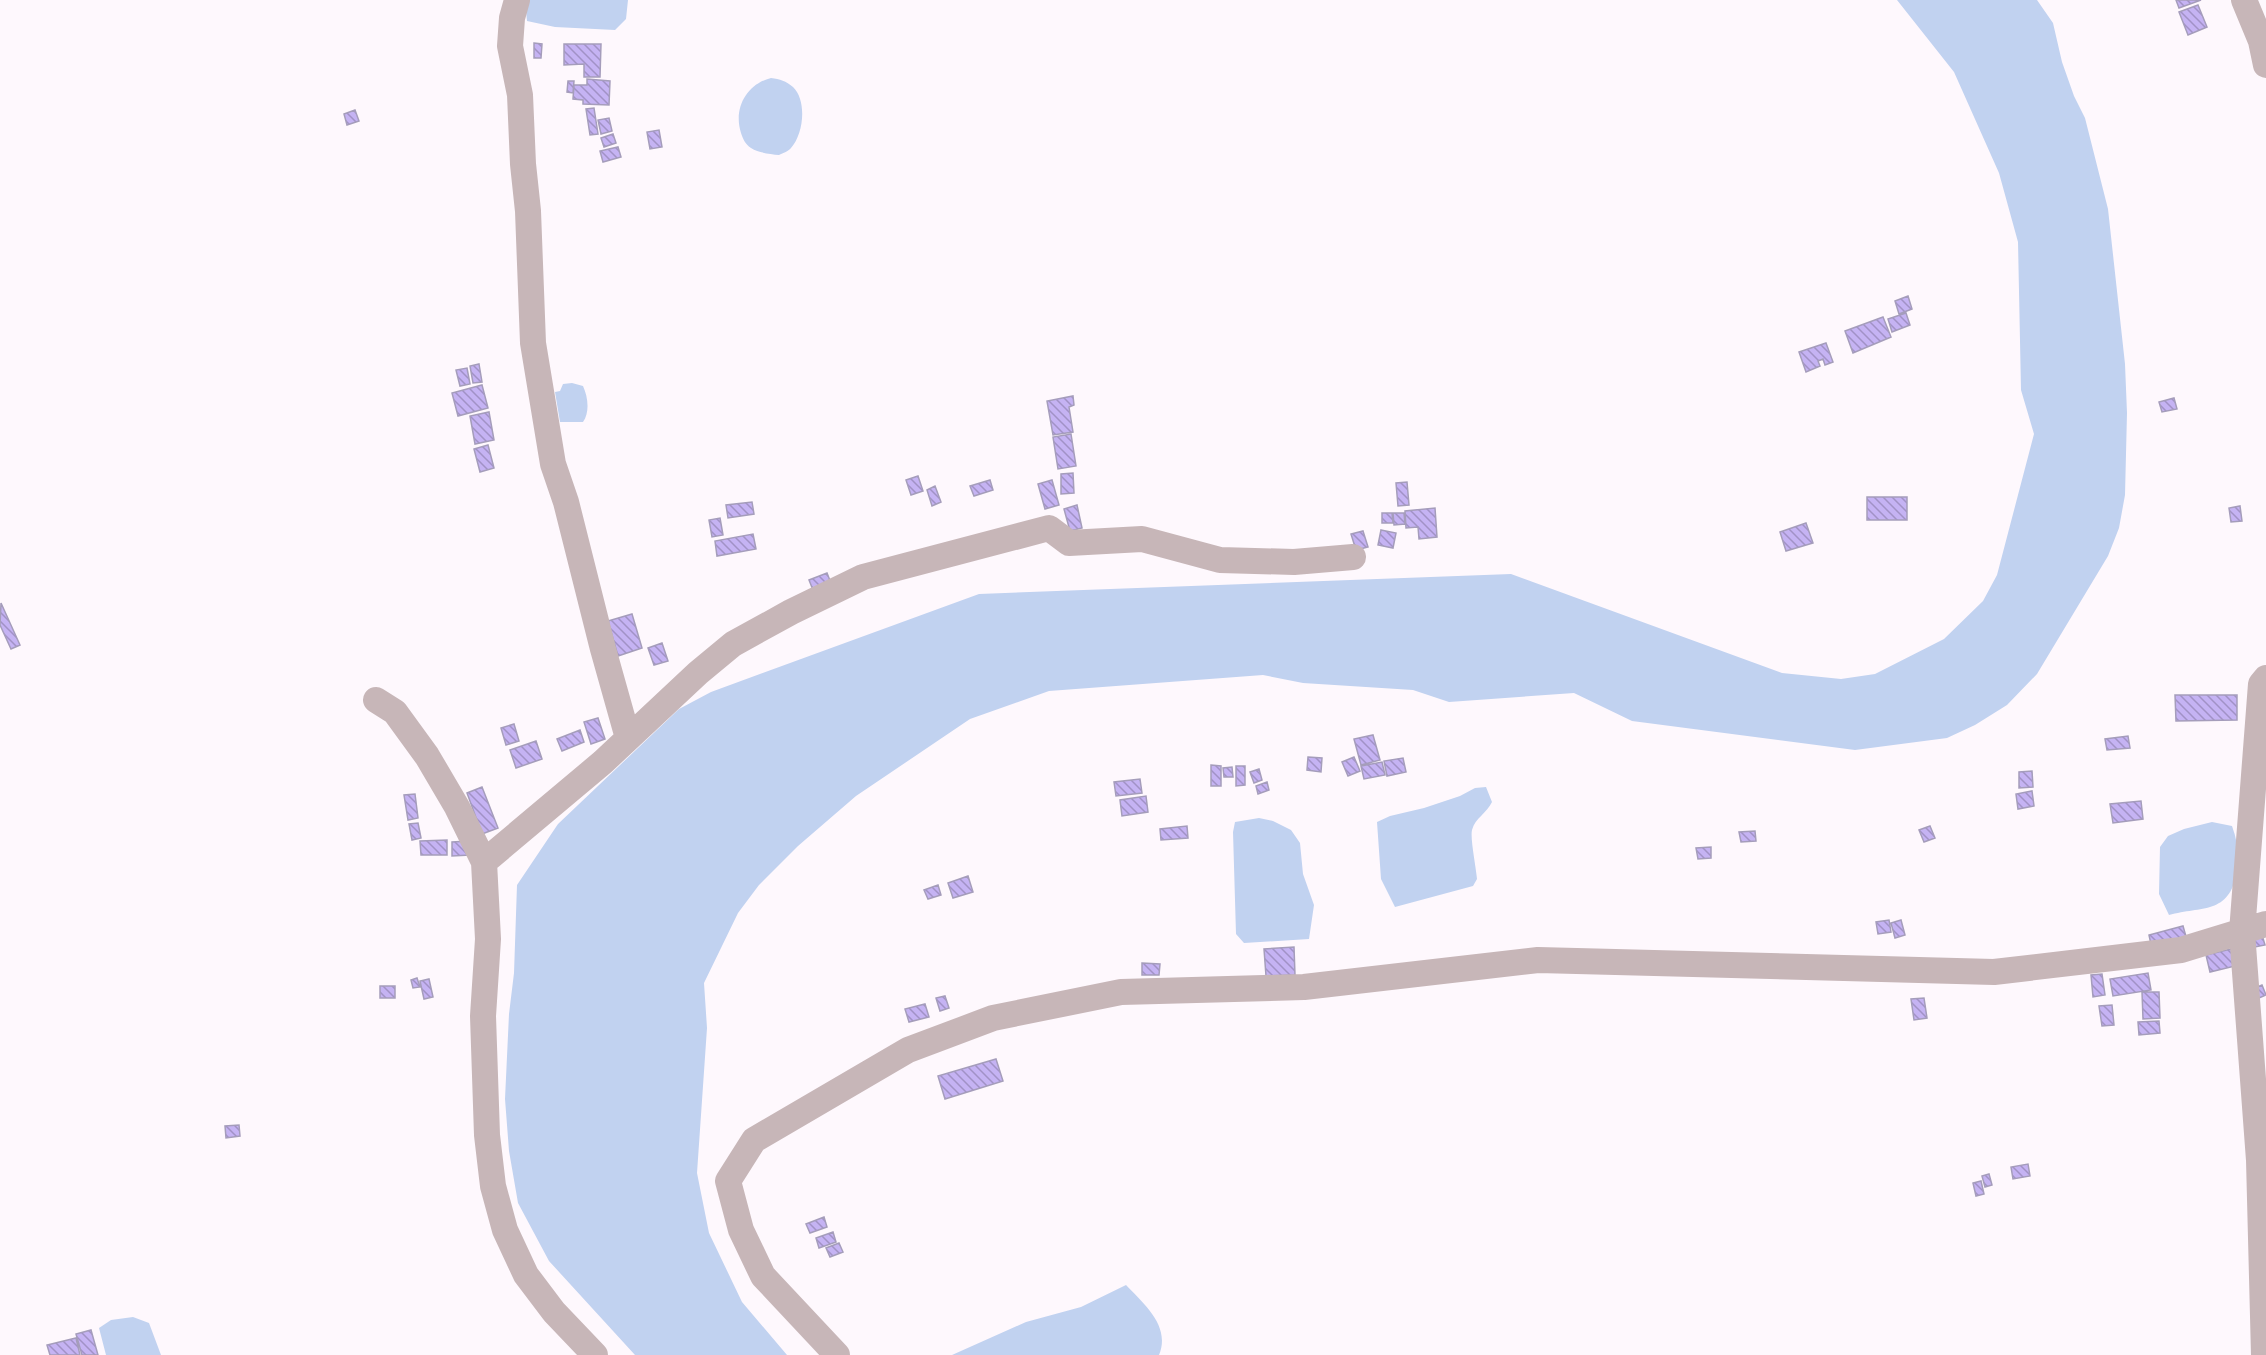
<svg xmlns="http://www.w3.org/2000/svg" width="2266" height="1355" font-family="'Archivo Narrow',sans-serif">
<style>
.water{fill:#c1d2f0}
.building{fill:url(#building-back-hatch);stroke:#a59dbb;stroke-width:1.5}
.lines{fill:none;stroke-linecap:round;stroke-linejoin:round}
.minor{stroke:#c7b6b8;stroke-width:26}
</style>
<defs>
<pattern id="building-back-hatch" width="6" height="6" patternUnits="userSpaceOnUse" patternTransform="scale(1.5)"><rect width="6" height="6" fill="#c5b3f3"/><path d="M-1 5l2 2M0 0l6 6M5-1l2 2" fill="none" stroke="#a192c6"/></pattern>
</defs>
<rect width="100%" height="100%" fill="#fef8fd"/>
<path class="water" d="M525 0H628L626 19 615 30 555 27 527 21Z
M1897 0H2037L2053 23 2062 62 2074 96 2085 118 2108 209 2125 364 2127 413 2125 495 2119 528 2108 556 2037 674 2007 705 1975 725 1947 738 1855 750 1632 721 1574 693 1449 702 1413 690 1303 683 1263 675 1049 691 970 719 856 796 798 846 759 885 738 913 704 983 707 1028 697 1173 709 1233 742 1302 787 1355H635L549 1261 518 1203 509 1151 505 1099 509 1014 514 973 517 885 558 824 679 709 711 692 979 594 1511 574 1782 673 1841 679 1875 674 1944 639 1983 601 1997 575 2034 434 2021 390 2018 242 1999 173 1954 72Z
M771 78C780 79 786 81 793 87 807 100 804 134 791 148 789 151 783 153 779 155 770 154 759 153 751 148 745 144 743 139 741 133 733 108 747 84 771 78Z
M572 383 583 386C588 397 590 412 583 422H560L555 392 560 391 563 384Z
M1486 787 1492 802C1487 813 1475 818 1472 830 1470 838 1476 867 1477 879L1473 886 1395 907 1381 879 1377 822 1390 816 1424 808 1460 796 1475 788Z
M1259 818 1273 821 1291 830 1300 843 1303 874 1314 905 1309 939 1244 943 1236 934 1233 832 1235 822Z
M2212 822 2232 826C2238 842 2239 856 2237 872 2229 915 2202 906 2169 915L2159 894 2160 847 2168 836 2184 829Z
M1126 1285C1144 1304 1171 1326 1159 1355H952L1026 1322 1081 1307Z
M133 1317 149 1323 161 1355H106L99 1328 111 1320Z"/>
<path class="building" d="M2176 0H2201L2179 8Z
M2198 5 2207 27 2188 35 2179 12Z
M534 43 542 44 541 58H534Z
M564 44H601L600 77H584V64L564 65Z
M587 79 610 81 609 105 583 104V100L573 99 574 85H587Z
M568 81H574L573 93 567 92Z
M594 108 598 134 590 135 586 109Z
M355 110 359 121 347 125 344 114Z
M609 118 612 131 601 134 598 120Z
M659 130 662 147 650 149 647 132Z
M613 134 616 143 604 147 601 138Z
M618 147 621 157 603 162 600 151Z
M1908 296 1912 309 1899 314 1895 301Z
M1906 313 1910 325 1892 332 1888 319Z
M1883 317 1891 337 1853 353 1845 331Z
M1826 343 1833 362 1825 365 1823 359 1818 361 1820 366 1806 372 1799 352Z
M479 364 482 382 473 383 470 366Z
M467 368 470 384 460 386 456 370Z
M482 385 488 408 458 416 452 393Z
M1073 396 1074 405 1069 407 1073 432 1053 435 1047 401Z
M2174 398 2177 409 2162 412 2159 402Z
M489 412 494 440 475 444 470 416Z
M1071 434 1076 466 1058 469 1053 437Z
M488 445 494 468 480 472 474 449Z
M1073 473 1074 493 1061 494V474Z
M918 476 923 491 911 495 906 480Z
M990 480 993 490 974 496 970 486Z
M1052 480 1059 505 1045 509 1038 484Z
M1407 482 1409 505 1398 506 1396 483Z
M935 486 941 502 932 506 927 490Z
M1867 497H1907V520H1867Z
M752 502 754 514 728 518 726 505Z
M1077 505 1082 528 1070 531 1064 509Z
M2240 506 2242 521 2231 522 2229 508Z
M1435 508 1437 537 1419 539 1418 527 1406 528 1405 511Z
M1382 513H1392L1393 523H1382Z
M1393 513H1404L1405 524 1394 525Z
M720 518 723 535 712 537 709 520Z
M1806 523 1813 543 1786 551 1780 532Z
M1381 530 1396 533 1393 548 1378 545Z
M1363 531 1368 547 1356 550 1351 534Z
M753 534 756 549 717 556 715 541Z
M827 573 833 588 815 595 809 580Z
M1 603 20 645 11 649 0 625Z
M632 614 642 648 618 656 608 621Z
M662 643 668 661 654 665 648 648Z
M2175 695H2237V720L2176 721Z
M598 718 605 739 591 744 584 722Z
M514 724 519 741 506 745 501 728Z
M580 730 584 742 562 751 557 739Z
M1373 735 1380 760 1361 765 1354 739Z
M2128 736 2130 748 2107 750 2105 739Z
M536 741 542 759 516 768 510 750Z
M1308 757 1322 758 1321 772 1307 770Z
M1354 757 1360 771 1348 776 1342 762Z
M1403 758 1406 772 1387 776 1384 761Z
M1382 762 1385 775 1364 779 1361 766Z
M1211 765 1221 766V786H1211Z
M1236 766H1245V785L1236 786Z
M1232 767 1233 777H1224L1223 768Z
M1259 769 1262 780 1254 783 1250 772Z
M2032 771 2033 787 2019 788V772Z
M1140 779 1142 793 1116 796 1114 782Z
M1267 782 1269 790 1258 794 1256 786Z
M482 787 498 828 482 834 467 793Z
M2032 791 2034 806 2018 809 2016 794Z
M415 794 418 818 408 820 404 795Z
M1146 796 1148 812 1122 816 1120 800Z
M2141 801 2143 819 2113 823 2110 804Z
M418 823 421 838 412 840 409 824Z
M1187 826 1188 838 1161 840 1160 829Z
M1930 826 1935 838 1924 842 1919 830Z
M1755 831 1756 841 1741 842 1739 832Z
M447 840V855H421L420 841Z
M469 841 470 855 452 856V842Z
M1711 847V858L1698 859 1696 848Z
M968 876 973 892 953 898 948 883Z
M938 885 941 895 928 899 924 890Z
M1889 920 1891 932 1878 934 1876 922Z
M1901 920 1905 935 1895 938 1891 923Z
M2183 926 2187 940 2152 949 2149 935Z
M2262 935 2265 945 2255 947 2252 938Z
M1294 947 1295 975 1266 976 1264 949Z
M2231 949 2235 966 2210 972 2206 955Z
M1142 963 1160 964 1159 975H1142Z
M2148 973 2151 990 2113 996 2110 979Z
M2102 974 2105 995 2093 997 2091 975Z
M417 978 420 987 413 988 411 980Z
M429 979 433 997 424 999 420 981Z
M2262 985 2266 995 2259 998 2255 988Z
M380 986H395V998H380Z
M2142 992H2159L2160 1018 2143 1019Z
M945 996 949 1008 940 1011 936 998Z
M1924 998 1927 1018 1914 1020 1911 999Z
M925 1004 929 1017 909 1022 905 1009Z
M2112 1005 2114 1025 2102 1026 2099 1006Z
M2159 1021 2160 1033 2139 1035 2138 1022Z
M996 1059 1003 1081 945 1099 938 1076Z
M239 1125 240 1136 226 1138 225 1126Z
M2028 1164 2030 1176 2013 1179 2011 1167Z
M1989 1174 1992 1185 1985 1187 1982 1176Z
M1981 1181 1984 1194 1976 1196 1973 1183Z
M824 1217 827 1227 810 1233 806 1224Z
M833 1232 836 1242 819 1248 816 1238Z
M839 1243 843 1252 830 1257 826 1248Z
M91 1330 98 1355H82L76 1334Z
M76 1338 80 1355H50L47 1345Z"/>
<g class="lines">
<path class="minor" d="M517 0 512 18 510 46 520 95 523 164 528 211 533 343 553 464 566 502 603 649 628 738
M2244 0 2261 41 2266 65
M376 700 395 712 427 756 457 807 484 862
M595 1355 554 1312 526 1275 505 1230 493 1186 487 1135 483 1016 488 939 484 862 603 762 698 673 733 644 791 612 863 577 1049 528 1069 543 1142 539 1220 560 1294 562 1353 557
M837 1355 763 1276 741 1230 728 1181 754 1140 908 1050 993 1018 1121 992 1304 987 1538 960 1994 972 2181 950 2266 924
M2264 1355 2259 1160 2242 932 2261 684 2266 678"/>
</g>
</svg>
